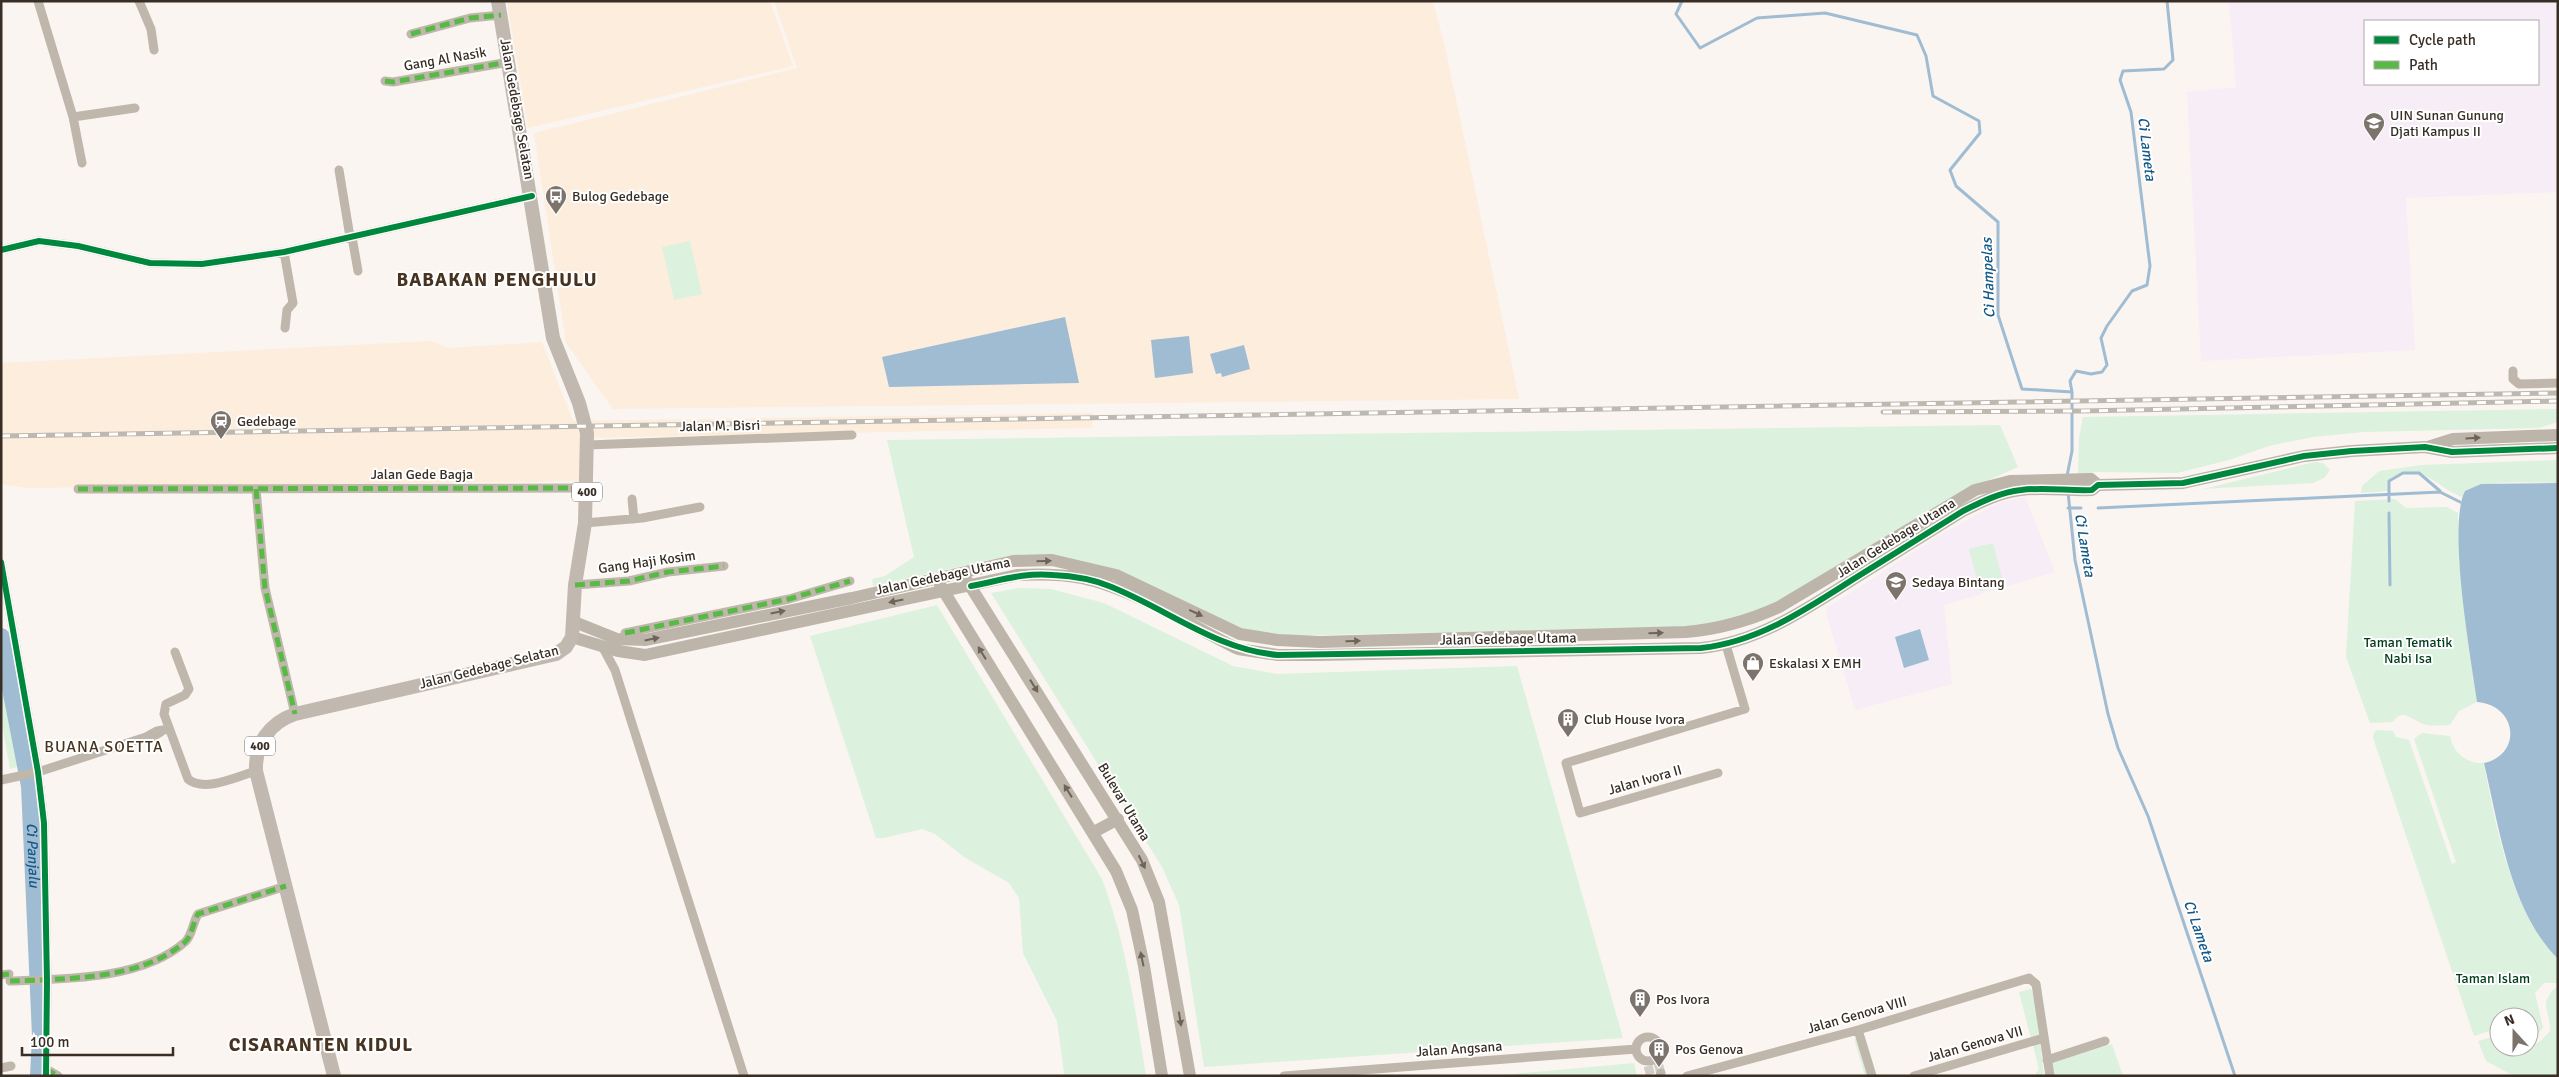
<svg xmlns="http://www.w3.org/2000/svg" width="2559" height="1077" font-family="Signika,sans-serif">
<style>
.built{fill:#fdeddd}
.education{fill:#f7edf6;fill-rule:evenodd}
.green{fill:#dcf1de}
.water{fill:#9fbcd3}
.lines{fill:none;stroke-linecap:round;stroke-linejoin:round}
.stream{stroke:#9fbcd3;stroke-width:3}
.river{stroke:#9fbcd3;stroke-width:18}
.street-tunnel{stroke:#d3cdc7;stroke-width:9;stroke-dasharray:9 4.5;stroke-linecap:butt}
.street{stroke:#bfb7ac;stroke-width:9}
.secondary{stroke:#beb5aa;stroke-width:12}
.primary{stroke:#c1b9af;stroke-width:14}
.rail-casing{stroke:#beb9b0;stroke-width:5}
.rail{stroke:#fff;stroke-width:3;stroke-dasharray:9;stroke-linecap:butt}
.quiet{stroke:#58b947;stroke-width:5;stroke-dasharray:10 5;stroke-linecap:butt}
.cycleway-casing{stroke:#fff;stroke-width:9}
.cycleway{stroke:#00873e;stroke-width:6}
.oneway{fill:#6e645a}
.labels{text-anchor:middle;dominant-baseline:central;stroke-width:4;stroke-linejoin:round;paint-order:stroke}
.shield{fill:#fff;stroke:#746d66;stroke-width:1}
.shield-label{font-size:12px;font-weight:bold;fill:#382e25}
.street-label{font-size:14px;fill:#382e25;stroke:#fff}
.poi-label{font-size:14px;fill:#382e25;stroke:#fff;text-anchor:start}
.park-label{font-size:14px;fill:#003c1c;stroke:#fff}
.water-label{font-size:15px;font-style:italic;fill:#155988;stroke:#fff}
.quarter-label{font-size:16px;letter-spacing:1px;fill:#47331f;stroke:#fff}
.district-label{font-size:19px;font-weight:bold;letter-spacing:1px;fill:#47331f;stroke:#fff}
</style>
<rect width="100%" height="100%" fill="#faf5f0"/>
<path class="built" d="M507 1H770L793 66 528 128Z
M774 1H1433L1445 47 1519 399 613 409 566 343 534 133 797 68Z
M431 341 448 348 542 342 573 421 1093 413 1092 428 583 438 582 481 28 488 1 484V363Z"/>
<path class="education" d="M2229 1H2558V192L2406 198 2415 350 2201 361 2187 92 2236 87ZM2365 21H2538V84H2365Z
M2025 497 2055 572 1944 605 1952 684 1855 710 1825 609 1940 535 1998 503Z"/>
<path class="green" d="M690 241 702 294 674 300 662 247Z
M2558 409V422L2538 428 2364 432 2313 437 2269 446 2229 460 2177 473 2096 472 2078 475 2079 438 2083 417Z
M2000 425 2018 467 1955 495 1777 602C1747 616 1719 623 1686 627L1278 636 1243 629 1119 570 1053 556 1012 555 873 586 872 579 885 576 914 557 887 440Z
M2558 460V483C2536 483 2472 477 2462 497 2432 484 2422 461 2389 479L2388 491 2361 493 2362 486 2379 471 2422 465Z
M2315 462 2323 463 2330 470 2324 478 2313 483 2203 489Z
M2395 499 2406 508 2447 507 2458 513 2459 561 2477 702 2459 711 2450 725C2442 725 2428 727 2421 723 2411 719 2402 708 2393 722L2370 723 2346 657 2355 501Z
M1993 543 2004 585 1980 591 1969 549Z
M1020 588 1051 589 1104 603 1233 666 1277 674 1517 666 1623 1038 1204 1067 1179 905 1162 867 991 593Z
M937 605 1102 879C1126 942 1135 1009 1146 1076H1062L1064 1073 1057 1021 1023 953 1019 898 1009 883 964 857 935 834 922 829 884 838H876L810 636Z
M1 646 21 766 10 769 1 718Z
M2378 730 2393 731 2396 737 2409 740 2452 864 2456 862 2414 739 2422 733 2450 736C2453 753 2467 764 2484 763 2495 825 2512 913 2558 959V983H2544L2535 993 2543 1027 2534 1040H2529V1017H2499V1028L2474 1036 2373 738 2374 732Z
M2558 985V1076H2514L2486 1061 2478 1041 2499 1035V1047C2524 1047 2533 1052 2550 1031 2550 1007 2537 1005 2558 985Z
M2031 989 2035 1000 2044 1076H2034L2039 1069 2019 992Z
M1865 1036 1877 1076H1865L1854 1039Z
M2112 1044 2123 1076H2054L2052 1062Z
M1634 1063 1637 1076H1491Z"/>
<path class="water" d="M1065 317 1079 383 889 387 882 357Z
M1189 336 1193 373 1155 378 1151 340Z
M1244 345 1250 369 1222 377 1221 373 1216 374 1210 354Z
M2558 483V959C2510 911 2499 827 2484 763 2523 754 2517 705 2477 702 2471 658 2447 526 2465 491L2481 484Z
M1920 629 1929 660 1904 668 1895 637Z"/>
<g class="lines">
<path class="stream" d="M1682 1 1676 14 1700 48 1757 18 1825 13 1917 35 1926 56 1933 96 1979 121 1980 133 1950 170 1956 186 1998 222V315L2022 389 2072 392
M2067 476 2072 451V392L2070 381 2076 371 2091 374 2102 372 2107 365 2101 338 2107 326 2132 291 2147 285 2150 266 2131 112 2120 80 2123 71 2164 69 2173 60 2167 1
M2068 492 2075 560 2108 714 2118 748 2148 816 2235 1076
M2389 501V481L2403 473H2419L2440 491
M2068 508H2081
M2098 508 2440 492 2460 502
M2389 513 2390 585"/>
<path class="river" id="s1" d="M1 637 30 786 41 1036 39 1076"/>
<path class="street-tunnel" d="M1658 1063 1661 1073
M1648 1066 1651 1076"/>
<path class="street" d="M38 1 73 117 82 163
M139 1 151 29 154 50
M411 34 470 18 501 15
M385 81 393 82 509 62
M73 117 135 108
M339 170 350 237
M352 237 358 271
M1 250 39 241 78 246 150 263 202 264 284 252 532 196
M284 252 293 303 287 310 285 328
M2513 371V379L2519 384 2558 383
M588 445 852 435
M78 489 587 488
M256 489 265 588 295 714
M632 499 634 519
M585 523 642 518 700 507
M1 562 38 772 44 823 47 981 46 1076
M575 585 629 581 668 572 724 566
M625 633 789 599 850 581
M602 646 615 670 744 1076
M175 652 189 689 185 695 166 704 164 714 188 779C204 793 238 776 256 771
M161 732 151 738 146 737 157 731 169 729
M1718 773 1580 813 1566 763 1745 709 1726 645
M1 780 38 772 146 737
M1 975 9 974
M10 981C64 979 142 980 185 942 192 936 193 922 198 914L286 886
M1858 1030 1872 1076
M1636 1049a12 12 0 1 1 24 0a12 12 0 1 1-24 0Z
M2047 1060 2105 1041
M1 1068 11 1066
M46 1069 58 1076
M1284 1076 1636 1049
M1660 1076 1661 1073
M1687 1076 1858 1030 2029 978 2036 984 2050 1076
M1914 1076 2044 1038"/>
<path class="secondary" d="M2428 447 2453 439 2558 435
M967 581 1142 860 1159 902 1190 1076
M940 585 1116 871 1132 910 1144 966 1162 1076
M572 621 617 639 645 640 852 598 1013 561 1052 560 1116 575 1240 634 1277 640 1320 642 1686 632C1720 629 1748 621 1779 607L1975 490 2010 481 2091 479 2098 485
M572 637 618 651 645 655 1017 575C1039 574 1060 574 1082 578 1131 588 1192 626 1238 649L1278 655H1316L1701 648C1758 642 1805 610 1852 580 1889 557 1926 534 1963 511 1981 502 2001 492 2021 490 2045 487 2069 491 2092 490L2098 485 2183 483 2304 456 2352 451 2425 447 2452 452 2558 448
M1094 832 1118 819"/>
<path class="primary" d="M334 1076 256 771C255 744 269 723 295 714L556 654 566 647 572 637 575 585 585 523 587 433 579 403 553 338 498 1"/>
<g class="rail-casing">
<path id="rail" d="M1883 412 2082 411 2558 401
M1 436 2558 393"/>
</g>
<use href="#rail" class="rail"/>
<path class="quiet" d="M411 34 470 18 501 15
M385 81 393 82 509 62
M78 489 587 488
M256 489 265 588 295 714
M575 585 629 581 668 572 724 566
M625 633 789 599 850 581
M1 975 9 974
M10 981C64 979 142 980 185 942 192 936 193 922 198 914L286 886
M46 1069 58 1076"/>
<g class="cycleway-casing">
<path id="cycleway" d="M1 250 39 241 78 246 150 263 202 264 284 252 532 196
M1 562 38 772 44 823 47 981 46 1076
M971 586C999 581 1024 572 1053 575 1072 576 1092 579 1109 586 1166 608 1216 650 1278 655L1701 648C1758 642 1805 610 1852 580 1889 557 1926 534 1963 511 1981 502 2001 492 2021 490 2045 487 2069 491 2092 490L2098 485 2183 483 2304 456 2352 451 2425 447 2452 452 2558 448"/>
</g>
<use href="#cycleway" class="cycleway"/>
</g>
<defs><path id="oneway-solid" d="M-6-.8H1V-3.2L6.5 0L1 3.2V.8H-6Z" transform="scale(1.25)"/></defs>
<g class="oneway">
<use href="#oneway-solid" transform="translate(2473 438) rotate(-3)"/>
<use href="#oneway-solid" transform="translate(1044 561) rotate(-1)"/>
<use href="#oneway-solid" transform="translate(896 601) rotate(168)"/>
<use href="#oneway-solid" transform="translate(778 612) rotate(-11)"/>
<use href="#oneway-solid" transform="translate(1196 613) rotate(25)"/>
<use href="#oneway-solid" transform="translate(1656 633) rotate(-2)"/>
<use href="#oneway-solid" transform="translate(652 639) rotate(-11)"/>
<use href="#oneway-solid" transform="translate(1353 641) rotate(-1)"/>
<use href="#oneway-solid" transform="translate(982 653) rotate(-122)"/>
<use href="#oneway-solid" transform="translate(1034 686) rotate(58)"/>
<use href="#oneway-solid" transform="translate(1068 791) rotate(-122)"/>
<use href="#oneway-solid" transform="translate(1142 862) rotate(64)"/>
<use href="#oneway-solid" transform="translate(1142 959) rotate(-102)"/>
<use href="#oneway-solid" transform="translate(1180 1019) rotate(81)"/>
</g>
<defs>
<g id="university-pin" transform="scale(1.125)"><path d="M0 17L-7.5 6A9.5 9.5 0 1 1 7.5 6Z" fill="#7c746c" stroke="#fff"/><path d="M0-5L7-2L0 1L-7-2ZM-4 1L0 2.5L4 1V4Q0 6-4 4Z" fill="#fff"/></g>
<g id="bus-pin" transform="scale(1.125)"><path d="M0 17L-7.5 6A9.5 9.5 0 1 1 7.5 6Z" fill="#7c746c" stroke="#fff"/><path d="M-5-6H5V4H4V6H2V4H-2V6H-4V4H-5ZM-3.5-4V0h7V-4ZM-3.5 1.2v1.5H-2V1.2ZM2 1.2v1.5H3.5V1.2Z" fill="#fff"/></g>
<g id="station-pin" transform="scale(1.125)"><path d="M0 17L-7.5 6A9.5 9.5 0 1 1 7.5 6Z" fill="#7c746c" stroke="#fff"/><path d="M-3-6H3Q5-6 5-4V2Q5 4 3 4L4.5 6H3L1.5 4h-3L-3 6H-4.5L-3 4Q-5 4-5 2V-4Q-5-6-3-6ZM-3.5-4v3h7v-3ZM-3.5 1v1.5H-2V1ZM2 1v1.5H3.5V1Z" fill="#fff"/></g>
<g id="school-pin" transform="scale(1.125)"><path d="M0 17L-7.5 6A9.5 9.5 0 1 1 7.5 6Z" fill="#7c746c" stroke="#fff"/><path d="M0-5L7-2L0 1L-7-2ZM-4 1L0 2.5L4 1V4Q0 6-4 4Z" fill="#fff"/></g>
<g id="shop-pin" transform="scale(1.125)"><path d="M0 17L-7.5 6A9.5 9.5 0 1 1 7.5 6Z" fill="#7c746c" stroke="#fff"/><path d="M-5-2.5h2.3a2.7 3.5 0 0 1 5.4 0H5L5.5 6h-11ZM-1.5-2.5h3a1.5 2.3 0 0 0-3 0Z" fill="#fff"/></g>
<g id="building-pin" transform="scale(1.125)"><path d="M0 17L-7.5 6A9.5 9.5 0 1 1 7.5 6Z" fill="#7c746c" stroke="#fff"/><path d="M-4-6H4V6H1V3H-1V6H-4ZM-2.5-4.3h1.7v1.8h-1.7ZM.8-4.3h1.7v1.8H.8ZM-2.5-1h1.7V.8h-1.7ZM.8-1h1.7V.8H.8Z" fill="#fff"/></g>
</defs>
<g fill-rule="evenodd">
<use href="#university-pin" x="2374" y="123"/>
<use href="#bus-pin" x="556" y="196"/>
<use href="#station-pin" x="221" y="421"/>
<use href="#school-pin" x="1896" y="582"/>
<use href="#shop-pin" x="1753" y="663"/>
<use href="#building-pin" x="1568" y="719"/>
<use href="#building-pin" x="1640" y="999"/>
<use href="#building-pin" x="1659" y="1049"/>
</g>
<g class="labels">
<g class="shield">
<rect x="572" y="482.5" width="30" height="19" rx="4"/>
<rect x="245" y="736.5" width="30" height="19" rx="4"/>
</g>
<g class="shield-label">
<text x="587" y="492">400</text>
<text x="260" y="746">400</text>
</g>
<g class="street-label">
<text transform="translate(445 59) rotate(-10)">Gang Al Nasik</text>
<text transform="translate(517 109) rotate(80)">Jalan Gedebage Selatan</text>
<text transform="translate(720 426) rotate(-1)">Jalan M. Bisri</text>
<text x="422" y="474">Jalan Gede Bagja</text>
<text transform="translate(1896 538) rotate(-32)">Jalan Gedebage Utama</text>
<text transform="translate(647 562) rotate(-8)">Gang Haji Kosim</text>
<text transform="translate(943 576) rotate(-12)">Jalan Gedebage Utama</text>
<text transform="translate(1508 639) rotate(-1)">Jalan Gedebage Utama</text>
<text transform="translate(489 667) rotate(-14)">Jalan Gedebage Selatan</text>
<text transform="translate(1645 780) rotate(-16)">Jalan Ivora II</text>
<text transform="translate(1124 802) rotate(59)">Bulevar Utama</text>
<text transform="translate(1857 1015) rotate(-16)">Jalan Genova VIII</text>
<text transform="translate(1975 1044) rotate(-16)">Jalan Genova VII</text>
<text transform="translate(1459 1049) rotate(-4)">Jalan Angsana</text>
</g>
<g class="poi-label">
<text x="2390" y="115">UIN Sunan Gunung<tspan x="2390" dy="16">Djati Kampus II</tspan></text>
<text x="572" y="196">Bulog Gedebage</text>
<text x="237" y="421">Gedebage</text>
<text x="1912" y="582">Sedaya Bintang</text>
<text x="1769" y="663">Eskalasi X EMH</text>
<text x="1584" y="719">Club House Ivora</text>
<text x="1656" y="999">Pos Ivora</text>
<text x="1675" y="1049">Pos Genova</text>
</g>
<g class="park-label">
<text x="2408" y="642">Taman Tematik<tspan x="2408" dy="16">Nabi Isa</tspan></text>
<text x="2493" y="978">Taman Islam</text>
</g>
<g class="water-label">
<text transform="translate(2147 149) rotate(83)">Ci Lameta</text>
<text transform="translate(1988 278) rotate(-92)">Ci Hampelas</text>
<text transform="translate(2085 545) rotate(81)">Ci Lameta</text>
<text stroke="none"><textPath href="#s1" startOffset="221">Ci Panjalu</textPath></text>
<text transform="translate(2199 931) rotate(71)">Ci Lameta</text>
</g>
<g class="quarter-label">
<text x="104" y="747">BUANA SOETTA</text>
</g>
<g class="district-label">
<text x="497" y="280">BABAKAN PENGHULU</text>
<text x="321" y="1045">CISARANTEN KIDUL</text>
</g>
</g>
<rect width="2559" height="1077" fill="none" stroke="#382e25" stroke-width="5"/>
<rect x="2364" y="20" width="175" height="65" fill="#ffffff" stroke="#afaba8"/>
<rect x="2374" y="36" width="25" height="8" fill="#00873e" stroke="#afaba8"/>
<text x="2409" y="45" font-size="15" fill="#382e25">Cycle path</text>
<rect x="2374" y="61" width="25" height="8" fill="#58b947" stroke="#afaba8"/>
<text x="2409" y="70" font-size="15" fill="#382e25">Path</text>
<g transform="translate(2514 1032) rotate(339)"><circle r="24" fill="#ffffff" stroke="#afaba8"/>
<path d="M0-4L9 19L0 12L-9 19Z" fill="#7c746c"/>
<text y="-8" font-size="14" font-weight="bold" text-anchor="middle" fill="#382e25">N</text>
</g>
<path d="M22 1047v8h151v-8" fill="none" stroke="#382e25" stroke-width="2.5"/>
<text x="30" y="1047" font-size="15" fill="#382e25" stroke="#ffffff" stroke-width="4" paint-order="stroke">100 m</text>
</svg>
